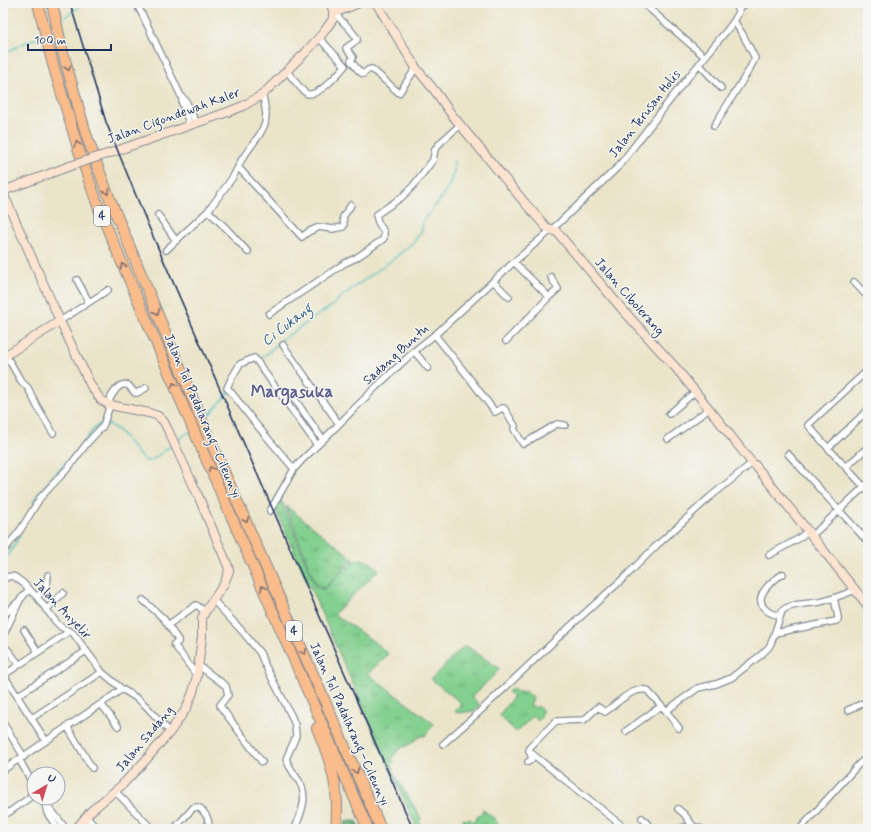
<svg xmlns="http://www.w3.org/2000/svg" width="871" height="832" font-family="Mynerve,sans-serif">
<style>
.grass{fill:url(#grass-tufts);stroke:#4f8076}
.forest{fill:url(#forest-firs);stroke:#42706c}
.lines{fill:none;stroke-linecap:round;stroke-linejoin:round}
.stream{stroke:#4ebdc3;stroke-width:1.5}
.street-casing{stroke:#828a94;stroke-width:8}
.secondary-casing{stroke:#828a94;stroke-width:10}
.highway-casing{stroke:#828a94;stroke-width:12}
.street{stroke:#fff;stroke-width:5.5}
.secondary{stroke:#fde4d1;stroke-width:8}
.highway{stroke:#fabc8b;stroke-width:10}
.rail{stroke:#1b2f5e;stroke-width:1.5}
.secondary-bridge-casing{stroke:#828a94;stroke-width:10;stroke-linecap:butt}
.secondary-bridge{stroke:#fde4d1;stroke-width:8}
.oneway{stroke:#7f6e72}
.labels{text-anchor:middle;dominant-baseline:central;stroke-width:3;stroke-linejoin:round;paint-order:stroke}
.shield{fill:#f6f6f2;stroke:#5d6b8a;stroke-width:1}
.shield-label{font-size:12px;font-weight:bold;fill:#1b2f5e}
.street-label{font-size:13px;fill:#1b2f5e;stroke:#f6f6f2}
.water-label{font-size:14px;font-style:italic;fill:#2a5a7c;stroke:#f6f6f2}
.district-label{font-size:17px;font-weight:bold;fill:#5c5e8d;stroke:#f6f6f2}
</style>
<defs>
<pattern id="grass-tufts" width="24" height="20" patternUnits="userSpaceOnUse"><rect width="24" height="20" fill="#83d08f"/><path d="M3 7l-1-3M5 7V3M7 7l1-3M15 17l-1-3M17 17v-4M19 17l1-3" fill="none" stroke="#6aa978"/></pattern>
<pattern id="forest-firs" width="22" height="20" patternUnits="userSpaceOnUse"><rect width="22" height="20" fill="#6ab27a"/><path d="M5 1l3.5 6h-7zM16 11l3.5 6h-7z" fill="#569167"/></pattern>
</defs>
<rect width="100%" height="100%" fill="#f6f6f2"/>
<filter id="ink" filterUnits="userSpaceOnUse"><feTurbulence type="fractalNoise" baseFrequency=".025" numOctaves="2"/><feDisplacementMap in="SourceGraphic" scale="8" xChannelSelector="R" yChannelSelector="G"/><feConvolveMatrix kernelMatrix="1 2 1 2 8 2 1 2 1" color-interpolation-filters="sRGB"/></filter>
<filter id="wash" filterUnits="userSpaceOnUse"><feTurbulence type="fractalNoise" baseFrequency=".012" numOctaves="4" result="noise"/><feDisplacementMap in="SourceGraphic" scale="16" xChannelSelector="R" yChannelSelector="G"/><feGaussianBlur stdDeviation="0.9" result="paint"/><feColorMatrix in="noise" values="0 0 0 0 0 0 0 0 0 0 0 0 0 0 0 0 0 1.4 0 .05"/><feComposite in="paint" operator="in"/></filter>
<g filter="url(#wash)">
<rect width="100%" height="100%" fill="#eae5c9"/>
<path class="grass" d="M275 501H281L283 504 314 583C317 587 321 591 326 588 333 582 351 559 360 559 362 559 367 561 369 562 373 564 376 566 379 570L334 614 374 642 388 654 368 674 434 724 424 737 422 735 410 744 398 750 392 758 394 761 391 764 394 769 393 771 396 777 421 818 419 821 422 827 420 829H417L274 506Z
M286 506 354 559 348 563 328 585 325 587 321 588 315 583Z
M465 645 500 669 472 697 478 703 479 706 475 711 457 713 455 711 461 703 431 679Z
M513 688 518 693 520 691 522 693 525 691 533 697 532 699 533 700 530 704 535 708 538 706 543 711 541 713 542 716 538 721 533 716 525 724 516 732 499 715 513 697 508 692Z
M482 809 495 819 501 829H455V827L462 823 463 819 467 820 469 818 473 822 483 811Z"/>
<path class="forest" d="M346 821H357L360 829H343Z"/>
<g class="lines">
<path class="stream" d="M62 19 79 7V3
M3 54 24 43 37 38
M257 358 263 356 267 354 280 341 333 305 342 296 392 260 413 243 422 230V224L424 219 440 200 450 184 455 166 453 161
M240 370 245 364
M205 418 211 413 229 392 235 378
M106 424C120 427 130 445 139 455 141 457 144 459 146 461L152 460 171 446
M177 441 190 431
M33 502C44 483 65 464 80 448 87 439 92 428 102 423
M3 558 9 554 20 535"/>
</g>
</g>
<g filter="url(#ink)">
<g class="lines">
<g class="street-casing">
<path id="street" d="M136 3 142 14 181 96 186 101 196 123
M644 4 705 57
M3 5H4
M738 9 747 3
M334 13 349 28 357 38V40L346 48 353 57 351 61 359 71 363 74 368 70 372 69 399 93 416 68
M699 64 721 88
M287 71C290 75 303 93 308 94 319 96 338 74 345 66L338 58 319 38
M182 98V103L190 126
M714 126 749 70 755 58 743 35 734 21
M238 167 302 237 308 232 319 227 332 229 343 227 344 225 343 217 351 205
M208 211 226 228 248 252
M158 215 168 229 176 241
M166 250 208 211 233 177 242 159 260 134 265 124 266 114 264 101 262 95
M77 280 89 302
M493 281 509 297
M854 282 868 297
M549 297 558 289 551 277
M269 314 345 263 356 258 382 240 384 238V232L378 222 376 215 402 197 413 186 433 160 435 149 442 141 460 125
M60 321 108 290
M435 335 467 375 495 412 502 408H504L515 426 514 429 523 444 555 425 557 424 565 425
M506 341 549 297 514 262
M283 345 339 424
M414 351 428 368
M6 355 21 381 28 388 37 406 53 433
M868 370 808 425 828 448 868 491
M294 398 323 440
M107 404C112 396 117 382 128 385L135 393H137L146 388
M669 414 695 392
M668 439 709 409
M828 448 868 410
M788 454 868 542
M846 467 868 447
M294 469 255 423 231 392 227 388 231 379 240 364 254 358 256 360 317 445
M270 511 294 469 303 459 327 436 376 387 418 348 437 333 514 262 559 223 618 167 681 86 728 29 734 21 739 12 736 3
M811 535 817 531 868 483
M6 548 21 529 40 498 69 467 88 442 103 426 110 405
M769 555 798 539 808 531
M3 580 7 577 12 576 15 577 23 583 37 597 56 622 61 627 73 633 102 672 122 689 138 699 146 706 170 732
M37 597C44 589 48 586 48 575
M143 600 164 619 178 640V642L174 644 175 646 197 676
M213 600 242 631 260 653 264 663 291 715 295 725 296 736 294 741 286 759C289 767 294 774 299 781 309 798 301 812 295 829
M46 610 63 593
M780 615C775 615 769 613 765 609 752 596 773 580 783 574
M3 616 20 600 29 589
M168 625 196 605 198 606 205 612
M24 630 38 652
M775 633 836 621 838 620V617L834 598
M3 636 20 600
M3 644 19 664
M198 665 226 686 228 695 220 705V706L262 762
M3 674 46 741
M4 675 70 631
M17 696 86 651
M101 704 118 726
M848 710 868 701
M666 711 698 688 716 684 731 678 761 655 769 647 772 641 782 611C789 603 810 604 820 602 833 599 844 594 856 590
M32 718 102 672
M3 723 24 757
M67 726 92 768
M626 731 654 711 662 706
M443 744 477 714 565 631 626 576 655 547 710 497 752 463
M530 752 626 829
M19 759 34 786
M528 762 531 760 532 758 529 751 530 747 556 721 584 720 598 707 605 712C617 704 631 687 647 690L666 711 679 728
M3 770 111 697 122 689
M115 791 152 829
M41 798 45 804 47 813 58 829
M45 804 52 811 66 829
M3 809 6 813H8L29 798 34 789
M678 809 684 814 693 826
M86 817 98 829
M642 818 652 829
M174 829 193 808 197 807 200 808C207 815 209 819 209 829
M677 829 691 825 702 829
M800 829 859 764 868 757"/>
</g>
<g class="secondary-casing">
<path id="secondary" d="M376 3 416 68 435 91 452 115 525 203 546 227 557 232 622 309 676 368 715 416 752 463 755 465 868 606
M334 13 359 3
M110 153 228 112 243 106 262 95 306 52 323 33 333 19V10L330 3
M3 191 70 166
M3 193 60 321 91 386 101 400 110 405 149 413 158 416 164 422 169 432 197 493 228 566 229 571 224 584 205 612 202 618V637L197 676 193 692 186 709 170 732 144 762 122 785 91 811 76 829
M3 357 60 321"/>
</g>
<g class="highway-casing">
<path id="highway" d="M38 3 52 61 78 148 99 209 197 438 368 829
M52 3 63 53 86 134 107 192 207 433 381 829
M317 728C327 752 336 777 337 804 337 812 337 821 336 829"/>
</g>
<use href="#street" class="street"/>
<use href="#secondary" class="secondary"/>
<use href="#highway" class="highway"/>
<path class="rail" d="M70 3 106 122 148 225 413 829"/>
<g class="secondary-bridge-casing">
<path id="secondary-bridge" d="M70 166 110 153"/>
</g>
<use href="#secondary-bridge" class="secondary-bridge"/>
</g>
<defs><path id="oneway-chevron" d="M-2-3.5L2.5 0L-2 3.5" fill="none" stroke-width="1.6" stroke-linecap="round" stroke-linejoin="round"/></defs>
<g class="oneway">
<use href="#oneway-chevron" transform="translate(68 68) rotate(74)"/>
<use href="#oneway-chevron" transform="translate(77 144) rotate(-107)"/>
<use href="#oneway-chevron" transform="translate(107 192) rotate(69)"/>
<use href="#oneway-chevron" transform="translate(123 266) rotate(-113)"/>
<use href="#oneway-chevron" transform="translate(157 312) rotate(67)"/>
<use href="#oneway-chevron" transform="translate(174 385) rotate(-113)"/>
<use href="#oneway-chevron" transform="translate(211 469) rotate(-114)"/>
<use href="#oneway-chevron" transform="translate(246 520) rotate(66)"/>
<use href="#oneway-chevron" transform="translate(263 588) rotate(-114)"/>
<use href="#oneway-chevron" transform="translate(304 652) rotate(66)"/>
<use href="#oneway-chevron" transform="translate(356 771) rotate(66)"/>
</g>
</g>
<g class="labels">
<g class="shield">
<rect x="94" y="206" width="16" height="20" rx="3"/>
<rect x="286" y="621" width="16" height="20" rx="3"/>
</g>
<g class="shield-label">
<text x="102" y="216">4</text>
<text x="294" y="631">4</text>
</g>
<g class="street-label">
<text transform="translate(645 114) rotate(-52)">Jalan Terusan Holis</text>
<text transform="translate(174 116) rotate(-20)">Jalan Cigondewah Kaler</text>
<text transform="translate(629 297) rotate(49)">Jalan Cibolerang</text>
<text transform="translate(396 355) rotate(-42)">Sadang Buntu</text>
<text transform="translate(202 416) rotate(67)">Jalan Tol Padalarang–Cileunyi</text>
<text transform="translate(62 609) rotate(47)">Jalan Anyelir</text>
<text transform="translate(349 724) rotate(66)">Jalan Tol Padalarang–Cileunyi</text>
<text transform="translate(145 739) rotate(-50)">Jalan Sadang</text>
</g>
<g class="water-label">
<text transform="translate(287 325) rotate(-38)">Ci Cukang</text>
</g>
<g class="district-label">
<text x="292" y="392">Margasuka</text>
</g>
</g>
<rect width="871" height="832" fill="none" stroke="#f6f6f2" stroke-width="16"/>
<g transform="translate(46 786) rotate(38)"><circle r="19" fill="#f6f6f2" stroke="#9ea6b7"/>
<path d="M0-3L7 15L0 10L-7 15Z" fill="#d1495b"/>
<text y="-6" font-size="11" font-weight="bold" text-anchor="middle" fill="#1b2f5e">U</text>
</g>
<path d="M28 44v6h83v-6" fill="none" stroke="#1b2f5e" stroke-width="2"/>
<text x="34" y="44" font-size="12" fill="#1b2f5e" stroke="#f6f6f2" stroke-width="3" paint-order="stroke">100 m</text>
</svg>
